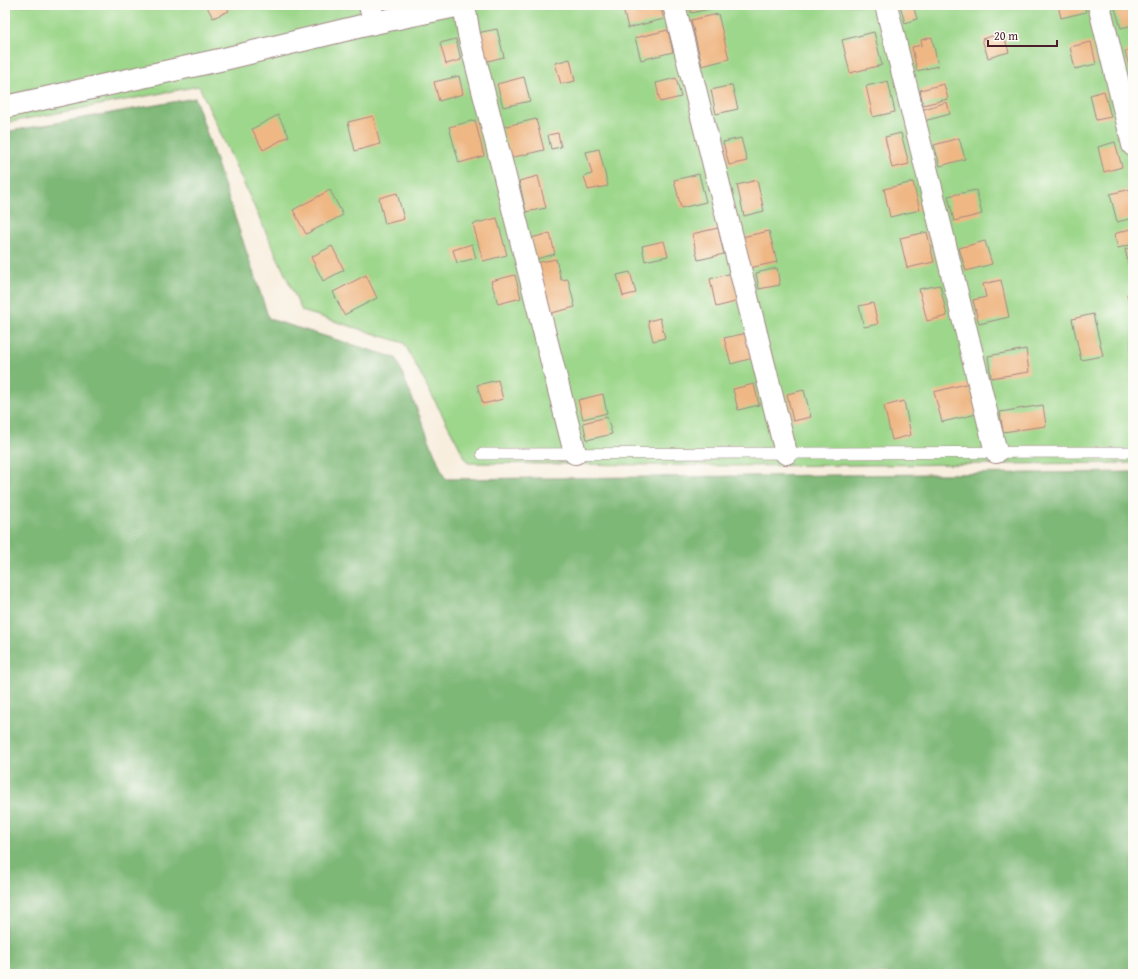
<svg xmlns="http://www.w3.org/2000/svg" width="1138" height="979" font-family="'Gentium Book Plus',serif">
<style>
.green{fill:#9dd78b;stroke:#747b5b}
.forest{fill:#7eb877;stroke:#646c51}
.building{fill:#efb784}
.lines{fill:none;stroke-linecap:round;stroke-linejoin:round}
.lane-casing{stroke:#a18684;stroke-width:12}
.street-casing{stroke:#a18684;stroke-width:24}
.lane{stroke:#fff;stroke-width:11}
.street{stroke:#fff;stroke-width:22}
</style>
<rect width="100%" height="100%" fill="#fdfcf7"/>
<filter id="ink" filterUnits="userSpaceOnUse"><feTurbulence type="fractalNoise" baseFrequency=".025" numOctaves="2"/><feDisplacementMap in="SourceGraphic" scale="8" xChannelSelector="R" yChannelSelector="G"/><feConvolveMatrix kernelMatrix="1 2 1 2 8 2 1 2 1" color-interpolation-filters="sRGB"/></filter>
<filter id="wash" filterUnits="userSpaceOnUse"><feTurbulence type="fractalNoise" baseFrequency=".012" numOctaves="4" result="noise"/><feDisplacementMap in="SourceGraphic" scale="16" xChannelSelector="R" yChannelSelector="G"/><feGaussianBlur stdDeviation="0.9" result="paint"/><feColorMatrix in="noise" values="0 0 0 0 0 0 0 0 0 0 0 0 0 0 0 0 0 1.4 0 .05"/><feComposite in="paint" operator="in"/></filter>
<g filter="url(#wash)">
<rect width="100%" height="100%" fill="#f8eede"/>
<path class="green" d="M5 5H1133V463L732 466 468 463 404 343 302 311 199 86 5 123Z"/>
<path class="forest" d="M195 98 269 319 396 358 445 479 1133 472V974H5V132Z"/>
<g id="blocks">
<path class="building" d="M206 5H226L229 11 213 18Z
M622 5H660L664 19 628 28Z
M690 5H713L714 8 691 13Z
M900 5H913L917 19 905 23Z
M1058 5H1084L1086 12 1061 18Z
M1114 5H1133V25L1121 28Z
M718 14 729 59 702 66 691 20Z
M497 29 504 57 484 62 477 33Z
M668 30 673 52 641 60 635 38Z
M874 32 882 65 850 73 842 40Z
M1003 33 1009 52 988 58 982 39Z
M932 37 938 66 917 71 912 47 922 45 921 40Z
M456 39 461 60 446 64 440 43Z
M1091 42 1096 64 1075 69 1070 47Z
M1133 49V74H1131L1125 51Z
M570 59 575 81 561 84 555 63Z
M459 76 463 94 439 101 434 82Z
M524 77 530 101 503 107 497 84Z
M676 78 681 97 660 102 656 83Z
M888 81 895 112 873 117 866 86Z
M944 84 948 99 923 105 920 90Z
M732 85 738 109 716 114 711 90Z
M1104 91 1111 117 1096 120 1090 95Z
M947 102 950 114 924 121 921 110Z
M278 115 289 136 263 150 252 129Z
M373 116 380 144 355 151 348 122Z
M536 119 544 150 510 158 502 127Z
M475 120 484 156 459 163 449 127Z
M558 133 561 147 551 149 548 135Z
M901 133 909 164 892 168 885 137Z
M741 138 747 161 729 165 723 142Z
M959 138 965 159 940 166 934 145Z
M1115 142 1122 167 1104 172 1098 147Z
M599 149 608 186 588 190 584 176 592 174 586 152Z
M699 174 706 202 681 208 674 180Z
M538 176 546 208 526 212 519 181Z
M757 180 764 211 744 216 737 185Z
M913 182 920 210 890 217 884 189Z
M1131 189 1133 199V218L1117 222 1110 194Z
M330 190 343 215 306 234 293 210Z
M976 190 982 214 954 221 948 196Z
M397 193 404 219 385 224 379 198Z
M497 218 507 255 483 261 473 224Z
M718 228 724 254 698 260 692 234Z
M1133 228V244L1118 248 1114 234Z
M769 231 777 262 749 268 742 237Z
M927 232 934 262 907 268 900 238Z
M550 233 555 254 536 259 531 238Z
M664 241 668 256 645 261 642 246Z
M985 241 992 264 966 271 959 248Z
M472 244 476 258 457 263 453 250Z
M332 246 344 270 323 281 311 257Z
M1133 247V266L1129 267 1125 249Z
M556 259 561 280 568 279 575 307 548 314 536 263Z
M777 268 780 285 759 289 756 273Z
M630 272 636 293 623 296 617 275Z
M732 273 739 301 716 307 710 279Z
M366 275 377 298 344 315 333 292Z
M515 275 521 298 498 304 491 281Z
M1001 280 1009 317 979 324 973 300 986 297 983 284Z
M940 285 947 316 927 321 919 289Z
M1133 293V316H1132L1127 294Z
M873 303 878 324 864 327 859 306Z
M1093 314 1103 356 1081 360 1072 319Z
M660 318 665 338 653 341 648 321Z
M747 333 753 358 731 364 724 338Z
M1026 349 1029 372 991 378 988 356Z
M498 380 503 399 483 404 477 385Z
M969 383 977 414 942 422 934 392Z
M754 384 759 405 738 410 733 389Z
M804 390 811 417 793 421 787 394Z
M603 394 607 413 583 419 578 400Z
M904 401 911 435 892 440 884 406Z
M1043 405 1046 426 1003 432 1000 412Z
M607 417 612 434 587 440 583 423Z"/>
</g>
</g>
<g filter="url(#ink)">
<use href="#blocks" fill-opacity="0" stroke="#a18684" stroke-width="1"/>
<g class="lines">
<g class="lane-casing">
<path id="lane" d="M482 454 1133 452"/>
</g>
<g class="street-casing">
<path id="street" d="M370 5 374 23
M464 5 469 35 575 453
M674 5 786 453
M886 5 996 452
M1099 5 1133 145
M5 107 224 59 374 23 461 5"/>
</g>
<use href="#lane" class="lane"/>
<use href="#street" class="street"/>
</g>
</g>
<rect width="1138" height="979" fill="none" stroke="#fdfcf7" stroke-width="20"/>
<path d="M988 40v6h69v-6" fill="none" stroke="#4a1f2b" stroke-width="2"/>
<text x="994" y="40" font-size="12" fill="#4a1f2b" stroke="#fdfcf7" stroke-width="3" paint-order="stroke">20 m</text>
</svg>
